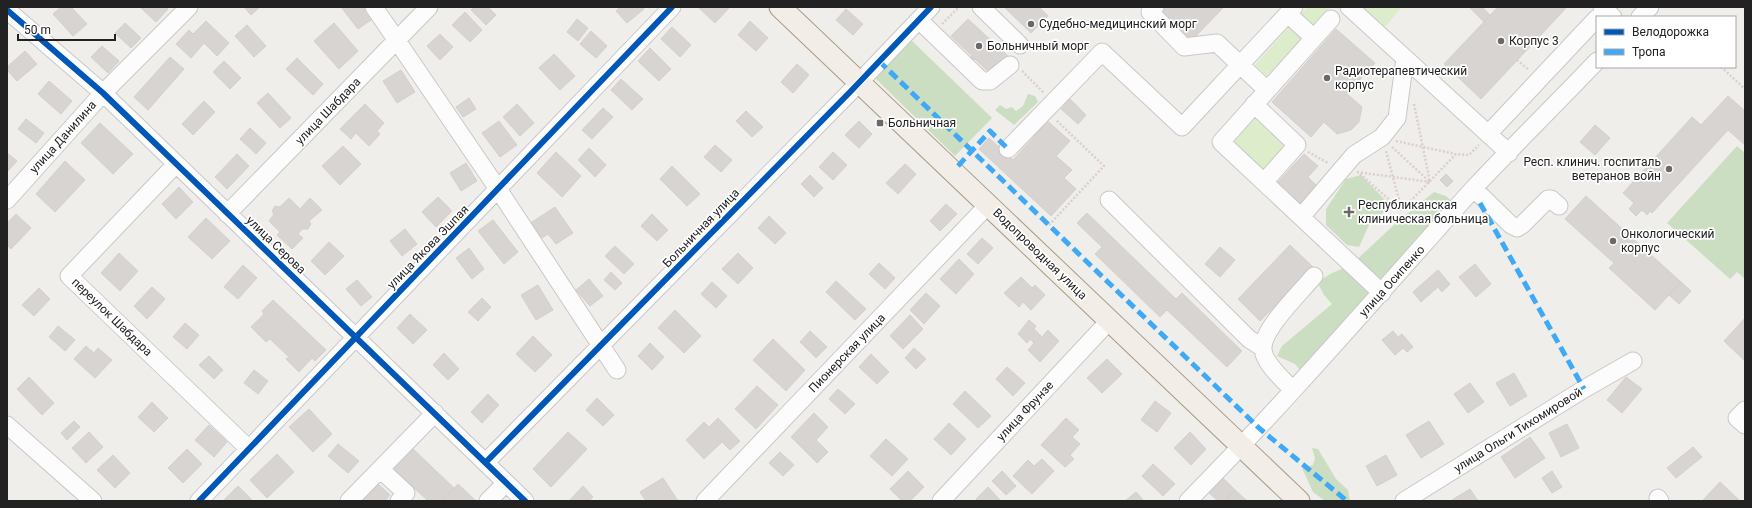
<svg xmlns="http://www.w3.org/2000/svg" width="1752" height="508" font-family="Roboto,sans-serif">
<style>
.grass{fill:#ddeccb}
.forest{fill:#cbdec1}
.building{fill:#d7d4d2;stroke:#d3d0cc}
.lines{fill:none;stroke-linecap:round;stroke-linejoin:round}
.minor-casing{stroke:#c9c8c7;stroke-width:19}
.major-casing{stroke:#a79c86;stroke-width:23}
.path{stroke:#dccecd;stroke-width:2.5;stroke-dasharray:2 2;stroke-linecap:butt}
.minor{stroke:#fdfcfc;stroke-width:17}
.major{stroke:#f3ede7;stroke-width:21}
.quiet{stroke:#3fa9f5;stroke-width:5;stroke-dasharray:10 5;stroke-linecap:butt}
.cycleway-casing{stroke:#fff;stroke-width:8}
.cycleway{stroke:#0057b8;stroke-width:6}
.poi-dot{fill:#6a6968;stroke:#fff;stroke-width:1.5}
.labels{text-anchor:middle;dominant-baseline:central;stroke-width:3.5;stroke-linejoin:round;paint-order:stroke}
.poi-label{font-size:12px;fill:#222;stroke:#fff;text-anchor:start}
.street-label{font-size:12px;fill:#222;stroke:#fff}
</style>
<rect width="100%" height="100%" fill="#f0eeeb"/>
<path class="grass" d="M1307 7H1331L1314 26 1301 14Z
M1362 7H1402L1385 27Z
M1290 26 1303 37 1267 76 1255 65Z
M1257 114 1291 145 1259 178 1226 146Z"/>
<path class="forest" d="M909 38 992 118 955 156 873 76Z
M1028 94 1035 96 1038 102 1014 125 995 110 1000 105 1006 109 1012 107 1016 111 1023 106Z
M1737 146 1745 153V279L1737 272 1730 279 1667 223Z
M1361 175 1385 200 1383 213 1369 225 1359 247 1347 245 1326 225V209L1346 179Z
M1434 192 1446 196 1453 202 1301 371 1295 364 1277 356 1282 346 1332 304 1324 295 1317 282 1332 273 1351 265 1396 223Z
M1312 448 1318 449 1336 479 1348 490 1350 501H1325L1313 492 1302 468 1313 465 1315 458Z"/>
<path class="building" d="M61 7H71L87 24 73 36 53 14Z
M140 7H166L168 9 156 22Z
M244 7H260L251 15Z
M341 7H368L364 11 371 20 358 29Z
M474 7H488L496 15 486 25 471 10Z
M620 7H642L644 9 627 23 616 11Z
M698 7H730L715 23Z
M1004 7H1039L1048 16 1031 33Z
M1158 7H1224L1191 41 1178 28 1175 32Z
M1469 7H1482L1490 15 1484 22Z
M1498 7H1567L1481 99 1444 64Z
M846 9 863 24 853 35 836 20Z
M465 12 482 30 470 42 452 25Z
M577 19 588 28 578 41 567 32Z
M968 19 1009 57 992 75 975 59 972 62 969 59 972 56 951 36Z
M206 21 229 43 217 56 204 43 191 58 176 44 189 30 193 34Z
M750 21 768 38 756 51 738 35Z
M125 23 141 38 131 48 115 33Z
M334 23 358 51 339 69 314 41Z
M247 25 266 46 254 57 235 36Z
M672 27 691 45 680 57 661 39Z
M1336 29 1375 63 1347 94 1362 107 1359 122 1351 130 1337 134 1324 122 1311 137 1272 102Z
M591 31 607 46 596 58 580 44Z
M440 34 453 47 440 60 427 46Z
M102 46 119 61 108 73 91 57Z
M650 48 671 69 659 81 638 61Z
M25 51 37 64 17 81 7 70V67Z
M554 54 575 76 560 90 539 68Z
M170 57 184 69 148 110 134 97Z
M297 58 323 84 313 95 286 69Z
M224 61 241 78 230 89 213 72Z
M797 64 809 75 793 93 781 82Z
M401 70 415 92 397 103 383 81Z
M621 79 643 99 632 110 611 90Z
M49 81 72 101 61 114 38 94Z
M268 93 291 118 280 128 257 103Z
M1728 96 1745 111V145L1728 130 1652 213 1650 211 1647 215 1642 210 1636 216 1629 209 1634 203 1623 193 1692 117 1701 125Z
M469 98 476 109 463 117 456 107Z
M1070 99 1086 115 1078 124 1061 109Z
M204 101 215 112 193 135 182 124Z
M365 104 384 123 377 131 380 134 369 146 356 133 351 139 340 129Z
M517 104 534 123 520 136 503 117Z
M603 108 613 117 592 139 582 130Z
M746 111 763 127 752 137 736 121Z
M1044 118 1070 141 1056 156 1072 170 1064 178 1076 189 1051 216 979 149 989 138 1013 160 1035 136 1031 132Z
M26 119 44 133 36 143 18 129Z
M499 121 517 145 500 157 482 133Z
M859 121 872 134 859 148 845 135Z
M100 123 133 154 113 174 81 143Z
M1595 125 1610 138 1595 155 1580 142Z
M250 128 266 143 256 154 240 139Z
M715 145 732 160 721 172 704 157Z
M343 146 361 164 340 185 322 166Z
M589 148 606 165 595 177 578 160Z
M556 152 581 176 562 197 537 173Z
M833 152 847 165 833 180 819 167Z
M7 153 17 161 8 171 7 170Z
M237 154 249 166 227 189 215 177Z
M1304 154 1318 166 1308 177 1317 186 1300 203 1278 182Z
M65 161 85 180 55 212 36 194Z
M466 163 477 181 461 191 450 173Z
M905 164 916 174 898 194 886 183Z
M672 166 700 194 687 206 660 179Z
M1446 174 1453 181 1447 187 1440 180Z
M810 175 823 188 814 197 801 184Z
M179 187 193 202 176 219 162 204Z
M1586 196 1681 282 1655 310 1609 268 1614 263 1565 219Z
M438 197 452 211 436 227 422 212Z
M289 198 300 209 310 198 322 210 309 221 311 224 308 229H302L298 234 303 238 292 249 277 235 280 232 269 221 274 214 272 211 275 206 280 207Z
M946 204 957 214 940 231 930 221Z
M555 207 573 233 556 244 548 234 539 240 529 224Z
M1087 213 1176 299 1182 293 1242 351 1227 367 1167 310 1160 317 1095 254 1102 247 1077 223Z
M16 214 31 228 11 249 7 245V223Z
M652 214 668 230 657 241 641 226Z
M769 216 786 233 775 244 758 228Z
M206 218 230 241 212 259 188 237Z
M493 220 518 252 504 264 478 231Z
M405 229 417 244 402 256 390 241Z
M982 238 993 248 978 264 967 254Z
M329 242 344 256 325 275 311 261Z
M1290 245 1313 267 1260 321 1238 299Z
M615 246 634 264 624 274 605 256Z
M1220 247 1235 260 1220 277 1205 264Z
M469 248 484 269 472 279 456 258Z
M119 253 138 271 120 291 101 273Z
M738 253 753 268 738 284 722 269Z
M959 259 974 274 956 294 940 279Z
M879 263 895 278 885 289 869 274Z
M1475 264 1491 284 1476 297 1459 277Z
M243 265 257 278 238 299 224 287Z
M1438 270 1450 284 1442 292 1438 287 1421 302 1413 292Z
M611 272 622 283 615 290 604 280Z
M1021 277 1032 288 1035 285 1045 295 1031 310 1023 302 1019 307 1004 293Z
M589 279 603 296 590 306 576 290Z
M357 280 372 297 361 306 346 289Z
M836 281 866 309 855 320 826 292Z
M712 282 727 296 716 308 701 294Z
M1681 282 1691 291 1679 304 1669 295Z
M538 285 553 310 536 320 521 295Z
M152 287 165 299 147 319 134 306Z
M39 288 50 299 34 316 22 305Z
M926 293 940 306 924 324 910 310Z
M482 298 491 307 478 321 468 312Z
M273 300 326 350 315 361 312 358 299 372 286 359 289 357 270 339 266 342 251 327 264 314 262 311Z
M675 310 701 336 684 353 658 328Z
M410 314 427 330 413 344 397 328Z
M910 315 923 329 903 349 890 336Z
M1745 318V359L1744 360 1724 341Z
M1029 320 1036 326 1034 329 1042 337 1048 330 1059 341 1040 362 1028 350 1034 343 1030 339 1027 343 1018 334Z
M185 323 199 335 187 349 173 337Z
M58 326 75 340 65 351 49 337Z
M810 331 827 347 816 358 800 342Z
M1393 331 1398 337 1402 334 1413 347 1407 352 1403 348 1395 355 1382 340Z
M533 336 552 355 535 372 516 354Z
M773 339 805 370 786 391 753 360Z
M650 343 664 357 652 370 638 356Z
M86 346 94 353 98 348 112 360 95 378 74 359Z
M914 348 926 359 916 369 905 358Z
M444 353 459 369 448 380 433 365Z
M871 354 889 372 877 384 859 367Z
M209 356 223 370 214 379 199 365Z
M1107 359 1122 374 1102 393 1087 378Z
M1007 367 1025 383 1013 396 996 379Z
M254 370 268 381 258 394 244 383Z
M1514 373 1527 396 1510 406 1496 383Z
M29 377 54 403 42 415 17 389Z
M1626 377 1642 389 1622 413 1607 400Z
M1470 383 1484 402 1468 413 1454 394Z
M757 386 778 405 756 429 735 409Z
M838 389 855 404 845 414 829 399Z
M965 391 991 416 978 428 953 404Z
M488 394 499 405 482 423 471 412Z
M597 398 614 415 603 426 586 410Z
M1155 401 1171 413 1157 432 1141 420Z
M152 402 168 418 154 432 138 417Z
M309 409 332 434 313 452 289 427Z
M814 413 828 427 816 440 828 452 817 463 791 437Z
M718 418 740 441 730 450 722 442 704 459 686 440 704 422 709 427Z
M1066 418 1079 430 1072 437 1080 444 1070 455 1074 459 1065 467 1041 445Z
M74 421 80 427 67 440 61 433Z
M1429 421 1444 444 1421 458 1406 435Z
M949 423 966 439 951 455 934 439Z
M1567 424 1579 448 1561 457 1549 433Z
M209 425 227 442 214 457 195 440Z
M89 432 103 447 86 463 72 448Z
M568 432 587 449 551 487 533 469Z
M1190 432 1206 449 1191 465 1174 448Z
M1530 437 1545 458 1515 478 1501 457Z
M886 439 908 459 892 476 870 456Z
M338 444 359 461 348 473 328 456Z
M1693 447 1702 457 1676 478 1667 468Z
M412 448 454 488 442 501H428L393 468Z
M187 449 202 464 183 483 168 468Z
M780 452 794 465 783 476 769 463Z
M277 454 294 472 267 498 250 480Z
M113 455 130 473 115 488 97 470Z
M1386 455 1397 475 1377 486 1366 466Z
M1042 459 1054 471 1032 494 1013 476 1028 460 1034 466Z
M1153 464 1175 484 1163 496 1142 476Z
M908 471 924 487 910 501H902L890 489Z
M1002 471 1016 486 1006 495 992 481Z
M1552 471 1562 487 1552 493 1542 478Z
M1221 476 1235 490 1225 501H1218L1207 491Z
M663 478 678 501H646L640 492Z
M1720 482 1740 501H1702Z
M378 484 390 495 385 501H361Z
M458 484 476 501H442Z
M238 486 253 501H223Z
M583 486 593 497 589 501H569Z
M988 487 1001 501H978L976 499Z
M1470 489 1478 501H1453L1452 500Z
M1235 490 1247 501H1225Z
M1136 492 1144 501H1125Z"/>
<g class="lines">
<g class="minor-casing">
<path id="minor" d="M374 7 498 189 617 370
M981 7 1020 45
M1155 7 1150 12 1184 47 1217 43 1267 90
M1349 7 1509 153
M1602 7 1613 17
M7 10 103 93 525 501
M1288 14 1314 38
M1640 17 1650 7
M1331 19 1221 142 1382 293
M919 20 982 81H990L1010 65
M1254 104 1297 145 1264 182
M1488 134 1597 18
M1008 149 1102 52 1182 127 1294 7
M176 164 69 276 249 449
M1474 189 1511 225 1517 228 1522 225 1548 199H1551L1559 206
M7 200 103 93 189 7
M1109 200 1249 339 1263 348
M227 214 429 7
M1301 217 1354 155 1382 137 1397 118 1405 58
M1293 390C1284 381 1262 361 1263 348 1263 328 1301 292 1314 276
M1745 410 1737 418 1745 425
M7 425 93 501
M486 462 851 91 931 7
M380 469 406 493 399 501
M1658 498 1660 501
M199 501 672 7
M349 501 435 413
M488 501 506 483
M705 501 988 205
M941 501 1110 320
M1188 501C1287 401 1379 294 1473 189 1513 146 1556 104 1597 61
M1404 501 1584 389 1633 361"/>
</g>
<g class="major-casing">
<path id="major" d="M780 7 1299 501"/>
</g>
<path class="path" d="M942 24 959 7
M1517 60 1529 70
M1721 67 1745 89
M1022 71 1044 93
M1414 104 1430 182
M1396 141 1455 154
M1392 147 1430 182
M1308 152 1328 163
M1357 172 1430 182
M1360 174 1402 211 1386 151
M1402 210 1456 154 1469 155 1479 145
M1049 225 1104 166 1056 120"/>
<use href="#minor" class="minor"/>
<use href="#major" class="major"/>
<path class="quiet" d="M879 61 1259 428 1347 501
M958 166 990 131 1008 149
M1480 203 1584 389"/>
<g class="cycleway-casing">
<path id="cycleway" d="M7 10 103 93 525 501
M486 462 851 91 931 7
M199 501 672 7"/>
</g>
<use href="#cycleway" class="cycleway"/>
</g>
<g class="poi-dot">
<circle cx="1031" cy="24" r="4"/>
<circle cx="1501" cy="41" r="4"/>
<circle cx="979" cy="46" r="4"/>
<circle cx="1327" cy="78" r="4"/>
<rect x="876" y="119" width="8" height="8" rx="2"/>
<circle cx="1669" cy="169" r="4"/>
<path d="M1347 206h4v4h4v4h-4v4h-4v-4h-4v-4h4z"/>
<circle cx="1613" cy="241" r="4"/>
</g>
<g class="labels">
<g class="poi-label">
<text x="1039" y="24">Судебно-медицинский морг</text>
<text x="1509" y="41">Корпус 3</text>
<text x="987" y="46">Больничный морг</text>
<text x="1335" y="71">Радиотерапевтический<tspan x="1335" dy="14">корпус</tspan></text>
<text x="888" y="123">Больничная</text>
<text x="1661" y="162" text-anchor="end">Респ. клинич. госпиталь<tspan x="1661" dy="14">ветеранов войн</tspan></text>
<text x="1358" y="205">Республиканская<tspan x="1358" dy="14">клиническая больница</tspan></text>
<text x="1621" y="234">Онкологический<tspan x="1621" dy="14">корпус</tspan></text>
</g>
<g class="street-label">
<text transform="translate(328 111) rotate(-46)">улица Шабдара</text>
<text transform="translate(63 137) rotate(-48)">улица Данилина</text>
<text transform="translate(701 228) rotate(-46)">Больничная улица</text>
<text transform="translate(276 245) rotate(44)">улица Серова</text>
<text transform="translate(428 247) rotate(-46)">улица Якова Эшпая</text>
<text transform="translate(1040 254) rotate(44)">Водопроводная улица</text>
<text transform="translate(1392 281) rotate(-48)">улица Осипенко</text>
<text transform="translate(112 317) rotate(44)">переулок Шабдара</text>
<text transform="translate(847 353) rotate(-46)">Пионерская улица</text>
<text transform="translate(1025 411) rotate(-47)">улица Фрунзе</text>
<text transform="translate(1518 430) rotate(-32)">улица Ольги Тихомировой</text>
</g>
</g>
<rect width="1752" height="508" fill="none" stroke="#222222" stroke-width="16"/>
<rect x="1596" y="16" width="140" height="52" fill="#ffffff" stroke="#a7a7a7"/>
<rect x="1604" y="29" width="20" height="6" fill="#0057b8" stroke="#a7a7a7"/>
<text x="1632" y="36" font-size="12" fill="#222222">Велодорожка</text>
<rect x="1604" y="49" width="20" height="6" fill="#3fa9f5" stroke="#a7a7a7"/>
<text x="1632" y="56" font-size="12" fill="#222222">Тропа</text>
<path d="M18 34v6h97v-6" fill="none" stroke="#222222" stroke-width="2"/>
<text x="24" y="34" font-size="12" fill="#222222" stroke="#ffffff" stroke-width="3" paint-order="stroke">50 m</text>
</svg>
